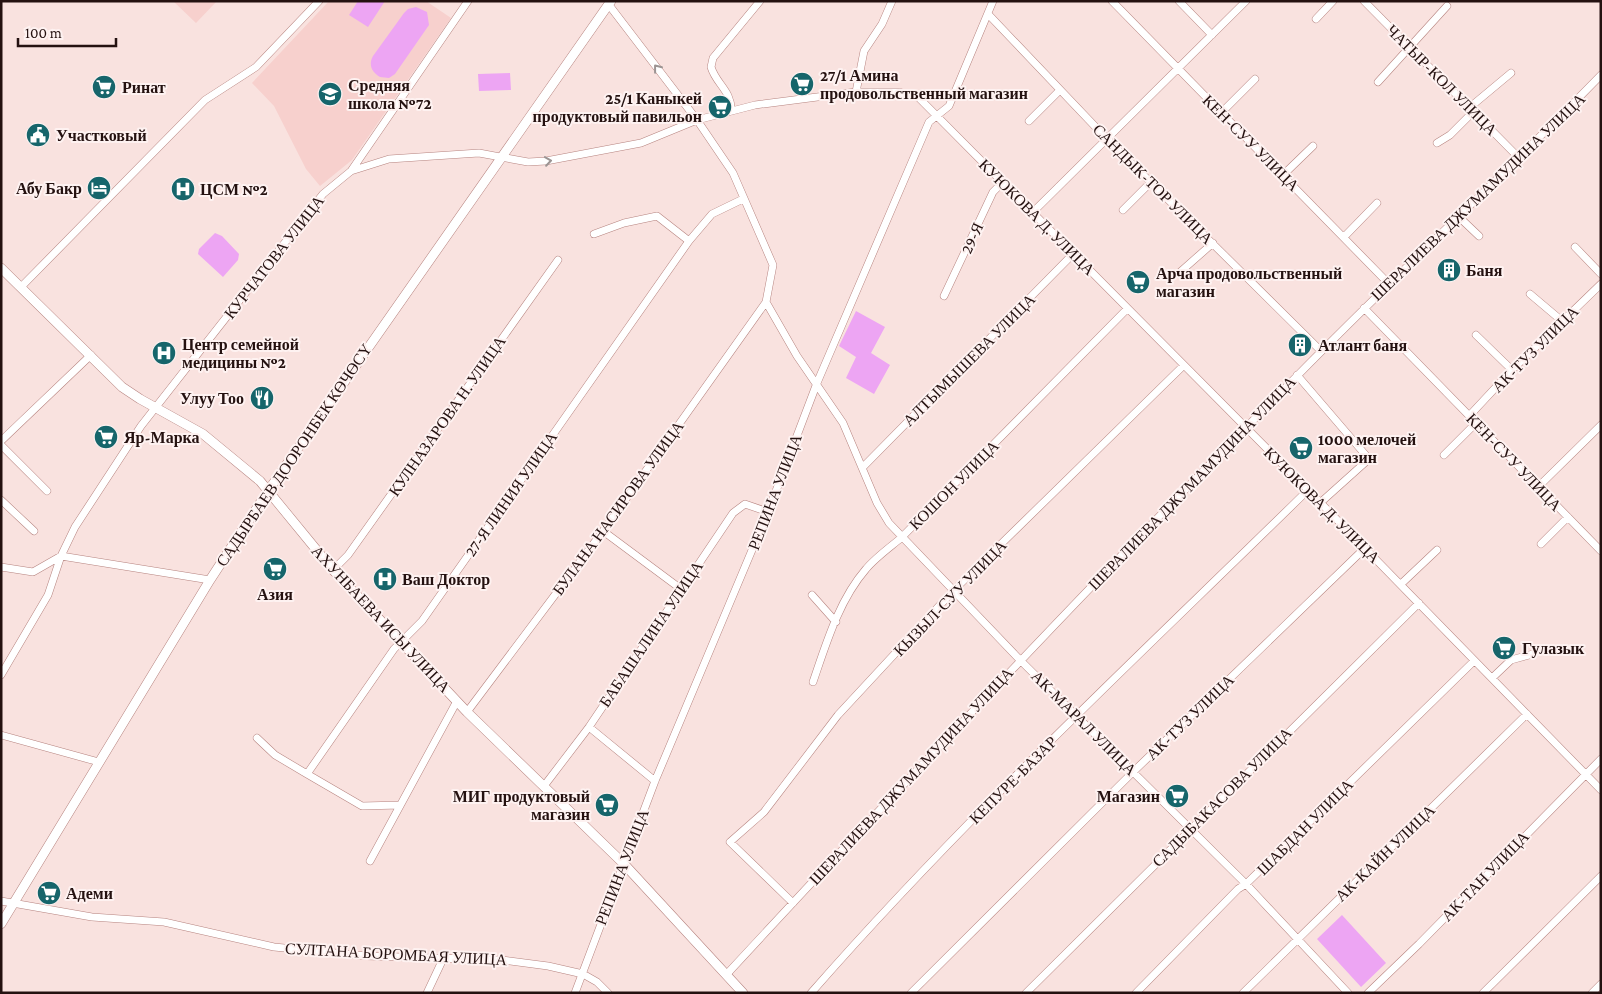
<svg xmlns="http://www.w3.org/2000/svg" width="1602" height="994" font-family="'Crimson Pro',serif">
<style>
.built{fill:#f7d0cd}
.green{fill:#eda5f3}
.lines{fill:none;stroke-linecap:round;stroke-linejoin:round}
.minor-casing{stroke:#b6837f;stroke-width:8}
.major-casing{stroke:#b6837f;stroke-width:10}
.minor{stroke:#fff;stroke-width:7}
.major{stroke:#fff;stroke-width:9}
.oneway{stroke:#9c9493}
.labels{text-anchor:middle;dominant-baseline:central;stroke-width:4;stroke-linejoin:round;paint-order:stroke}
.poi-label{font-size:16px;font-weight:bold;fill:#241110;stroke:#fef2f1;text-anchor:start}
.street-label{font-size:16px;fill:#241110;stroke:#fef2f1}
</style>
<rect width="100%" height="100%" fill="#f9e2df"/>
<path class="built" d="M173 1H217L196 23Z
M329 1H426L451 18 352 160 320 186 306 169 274 106 252 83Z"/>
<path class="green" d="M358 1H385L368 27 349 15Z
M416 7 427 12 429 25 395 74 389 78 380 77C372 72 368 65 373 56L404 13 408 9Z
M510 73 511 90 479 91 478 74Z
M215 233 222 236 239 254 238 260 223 277 198 254 199 249Z
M856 311 885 327 871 353 890 365 874 394 846 378 856 357 839 346Z
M1342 915 1386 963 1361 987 1317 939Z"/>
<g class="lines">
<g class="minor-casing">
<path id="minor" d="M1112 1 1389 284
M1179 1 1212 35
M1364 1 1520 159
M609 5 697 120 733 173 773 265 766 302 797 356 843 423 877 503 889 523 1020 660 1246 884 1348 993
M988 14 1107 139 1321 351
M1316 19 1333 1
M1378 82 1447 6
M856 92 864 51 882 24 892 1
M1469 108 1511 73
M731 111C732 91 716 84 711 67L713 58 760 1
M1221 113 1255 79
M1029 121 1060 90
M1437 143 1450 135 1473 112
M351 171 389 159 479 153 528 162 546 161 641 143 697 120 755 105 856 92H899L918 97 1308 490 1601 790
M1283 175 1313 146
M1123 210 1151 182
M1033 212 1246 1
M1459 217 1479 236
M594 234 624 223 657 216 689 241
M1344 237 1377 203
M1575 247 1601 274
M1179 273 1213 243
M21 287 205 100 256 67 319 1
M1530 294 1562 321
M944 296 993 192 1003 182
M1364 308 1601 551
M1476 335 1512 370
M1297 375 1369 459 1320 503
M1470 415 1512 370 1601 284
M1 441 91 355
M1 445 47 491
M1444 455 1476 423
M863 467 1074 253
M1538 487 1601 425
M1 500 34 531
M603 531 681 589
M1541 544 1568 517
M1 567 33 572 61 556 210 580
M333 570 348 555 558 260
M1401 584 1437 550
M812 595 836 622
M1 675 48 595 61 556 75 527 141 426 323 194 351 171 468 1
M1492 678 1511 660 1533 654
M813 682C826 644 839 600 866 569 875 558 889 548 901 538L1127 309
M467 712 603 531 766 302
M589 727 655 781
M1 735 99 762
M257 738 275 755 307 774 394 649 422 621 689 241 712 214 743 199
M307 774 362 806 400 805
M544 786 589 727 733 513 745 504 768 512
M370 861 457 701
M1 901 92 917 164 922 274 947 367 956 502 960 548 966 583 974 597 982 608 993
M793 903 730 842 764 812 838 715 953 591 1183 366
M726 975C913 773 1102 572 1296 377 1396 275 1501 178 1601 75
M427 993 443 959
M575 993 655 781 768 512 817 383 929 122 949 106 993 1
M811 993C966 816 1140 655 1308 490
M911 993 1133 772 1365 548
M1026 993 1419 603
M1136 993 1238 889 1246 884 1474 661
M1243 993 1527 714
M1368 993 1419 944 1601 759
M1483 993 1601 876
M1592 993 1601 984"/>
</g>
<g class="major-casing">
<path id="major" d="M1 268 122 387 140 399 203 434 260 481 333 570 467 712 624 864 743 993
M1 924 210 580 268 491 611 1"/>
</g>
<use href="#minor" class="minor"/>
<use href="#major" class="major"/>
</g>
<defs><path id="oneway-chevron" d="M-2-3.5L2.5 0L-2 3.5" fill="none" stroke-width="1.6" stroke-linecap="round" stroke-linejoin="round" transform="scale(1.25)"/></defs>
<g class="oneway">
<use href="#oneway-chevron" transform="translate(657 68) rotate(-128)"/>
<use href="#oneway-chevron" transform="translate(548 161) rotate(-8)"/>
</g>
<defs>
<g id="supermarket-disc" transform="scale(1.25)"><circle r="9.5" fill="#16656b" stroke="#fef2f1"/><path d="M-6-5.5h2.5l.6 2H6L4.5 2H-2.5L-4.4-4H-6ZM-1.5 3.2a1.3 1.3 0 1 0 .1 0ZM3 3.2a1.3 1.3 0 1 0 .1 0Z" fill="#fff"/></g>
<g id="school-disc" transform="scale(1.25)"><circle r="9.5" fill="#16656b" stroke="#fef2f1"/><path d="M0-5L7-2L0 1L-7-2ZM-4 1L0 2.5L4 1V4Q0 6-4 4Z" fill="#fff"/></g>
<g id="civic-disc" transform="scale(1.25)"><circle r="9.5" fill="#16656b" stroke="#fef2f1"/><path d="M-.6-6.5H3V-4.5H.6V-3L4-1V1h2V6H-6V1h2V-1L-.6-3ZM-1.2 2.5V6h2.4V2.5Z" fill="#fff"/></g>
<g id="hotel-disc" transform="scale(1.25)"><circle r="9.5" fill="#16656b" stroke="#fef2f1"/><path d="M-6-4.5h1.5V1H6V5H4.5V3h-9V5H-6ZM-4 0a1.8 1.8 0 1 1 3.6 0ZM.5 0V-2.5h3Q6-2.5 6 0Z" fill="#fff"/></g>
<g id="hospital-disc" transform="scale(1.25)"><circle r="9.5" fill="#16656b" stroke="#fef2f1"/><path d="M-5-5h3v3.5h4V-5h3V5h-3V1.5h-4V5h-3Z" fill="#fff"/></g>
<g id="building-disc" transform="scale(1.25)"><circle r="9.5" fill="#16656b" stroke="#fef2f1"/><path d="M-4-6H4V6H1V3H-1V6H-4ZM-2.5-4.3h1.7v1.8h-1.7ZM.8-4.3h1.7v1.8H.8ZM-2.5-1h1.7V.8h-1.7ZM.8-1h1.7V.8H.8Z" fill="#fff"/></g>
<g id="restaurant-disc" transform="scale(1.25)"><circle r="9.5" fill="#16656b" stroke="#fef2f1"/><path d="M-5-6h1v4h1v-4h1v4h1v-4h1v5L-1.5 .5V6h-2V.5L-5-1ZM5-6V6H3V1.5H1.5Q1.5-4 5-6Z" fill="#fff"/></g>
</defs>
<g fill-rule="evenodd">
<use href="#supermarket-disc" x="802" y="84"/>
<use href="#supermarket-disc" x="104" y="87"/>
<use href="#school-disc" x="330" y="94"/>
<use href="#supermarket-disc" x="720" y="107"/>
<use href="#civic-disc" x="38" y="135"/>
<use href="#hotel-disc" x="99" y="188"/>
<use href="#hospital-disc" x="183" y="189"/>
<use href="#building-disc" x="1449" y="270"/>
<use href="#supermarket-disc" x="1138" y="282"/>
<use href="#building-disc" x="1300" y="345"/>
<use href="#hospital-disc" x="164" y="353"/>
<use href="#restaurant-disc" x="262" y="398"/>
<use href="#supermarket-disc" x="106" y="437"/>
<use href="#supermarket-disc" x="1301" y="448"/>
<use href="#supermarket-disc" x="275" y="569"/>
<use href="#hospital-disc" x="385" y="579"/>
<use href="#supermarket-disc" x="1504" y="648"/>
<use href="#supermarket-disc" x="1177" y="796"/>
<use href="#supermarket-disc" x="607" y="805"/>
<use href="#supermarket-disc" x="49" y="893"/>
</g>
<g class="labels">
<g class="poi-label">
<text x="820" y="75">27/1 Амина<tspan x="820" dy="18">продовольственный магазин</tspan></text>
<text x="348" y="85">Средняя<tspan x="348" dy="18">школа №72</tspan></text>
<text x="122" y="87">Ринат</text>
<text x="702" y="98" text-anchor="end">25/1 Каныкей<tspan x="702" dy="18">продуктовый павильон</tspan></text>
<text x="56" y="135">Участковый</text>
<text x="82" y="188" text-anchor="end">Абу Бакр</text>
<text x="200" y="189">ЦСМ №2</text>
<text x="1466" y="270">Баня</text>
<text x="1156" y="273">Арча продовольственный<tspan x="1156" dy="18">магазин</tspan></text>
<text x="182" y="344">Центр семейной<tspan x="182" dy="18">медицины №2</tspan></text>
<text x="1318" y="345">Атлант баня</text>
<text x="244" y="398" text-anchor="end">Улуу Тоо</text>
<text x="124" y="437">Яр-Марка</text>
<text x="1318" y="439">1000 мелочей<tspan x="1318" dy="18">магазин</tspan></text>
<text x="402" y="579">Ваш Доктор</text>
<text x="275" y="594" text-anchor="middle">Азия</text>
<text x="1522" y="648">Гулазык</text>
<text x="590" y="796" text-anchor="end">МИГ продуктовый<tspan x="590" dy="18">магазин</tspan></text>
<text x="1160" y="796" text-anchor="end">Магазин</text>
<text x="66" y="893">Адеми</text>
</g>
<g class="street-label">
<text transform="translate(1442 80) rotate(45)">ЧАТЫР-КОЛ УЛИЦА</text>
<text transform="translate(1251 143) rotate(45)">КЕН-СУУ УЛИЦА</text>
<text transform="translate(1153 184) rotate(45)">САНДЫК-ТОР УЛИЦА</text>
<text transform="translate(1478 197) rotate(-44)">ШЕРАЛИЕВА ДЖУМАМУДИНА УЛИЦА</text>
<text transform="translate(1037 217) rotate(45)">КУЮКОВА Д. УЛИЦА</text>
<text transform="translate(972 238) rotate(-65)">29-Я</text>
<text transform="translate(274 257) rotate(-52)">КУРЧАТОВА УЛИЦА</text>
<text transform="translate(1535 349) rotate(-45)">АК-ТУЗ УЛИЦА</text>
<text transform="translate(969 360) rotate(-45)">АЛТЫМЫШЕВА УЛИЦА</text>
<text transform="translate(447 416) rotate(-55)">КУЛНАЗАРОВА Н. УЛИЦА</text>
<text transform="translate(294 455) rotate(-56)">САДЫРБАЕВ ДООРОНБЕК КӨЧӨСҮ</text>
<text transform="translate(1514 462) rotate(46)">КЕН-СУУ УЛИЦА</text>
<text transform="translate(1192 483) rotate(-46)">ШЕРАЛИЕВА ДЖУМАМУДИНА УЛИЦА</text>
<text transform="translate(954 485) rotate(-45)">КОШОН УЛИЦА</text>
<text transform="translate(775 492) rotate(-69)">РЕПИНА УЛИЦА</text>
<text transform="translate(511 494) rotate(-55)">27-Я ЛИНИЯ УЛИЦА</text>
<text transform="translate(1322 505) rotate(45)">КУЮКОВА Д. УЛИЦА</text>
<text transform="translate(618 508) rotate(-54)">БУЛАНА НАСИРОВА УЛИЦА</text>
<text transform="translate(950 598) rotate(-46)">КЫЗЫЛ-СУУ УЛИЦА</text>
<text transform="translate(381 619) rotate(47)">АХУНБАЕВА ИСЫ УЛИЦА</text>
<text transform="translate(651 634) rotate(-56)">БАБАШАЛИНА УЛИЦА</text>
<text transform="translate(1190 717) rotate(-44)">АК-ТУЗ УЛИЦА</text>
<text transform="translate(1084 723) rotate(45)">АК-МАРАЛ УЛИЦА</text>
<text transform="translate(911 776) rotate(-47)">ШЕРАЛИЕВА ДЖУМАМУДИНА УЛИЦА</text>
<text transform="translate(1013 780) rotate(-45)">КЕПУРЕ-БАЗАР</text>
<text transform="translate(1222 797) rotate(-45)">САДЫБАКАСОВА УЛИЦА</text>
<text transform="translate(1305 827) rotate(-45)">ШАБДАН УЛИЦА</text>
<text transform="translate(1385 853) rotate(-44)">АК-КАЙН УЛИЦА</text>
<text transform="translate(622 867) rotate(-69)">РЕПИНА УЛИЦА</text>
<text transform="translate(1485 876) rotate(-46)">АК-ТАН УЛИЦА</text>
<text transform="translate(396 954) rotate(3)">СУЛТАНА БОРОМБАЯ УЛИЦА</text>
</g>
</g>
<rect width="1602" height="994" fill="none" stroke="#241110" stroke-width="5"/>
<path d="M18 38v8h98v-8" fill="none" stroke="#241110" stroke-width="2.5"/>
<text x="25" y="38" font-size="15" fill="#241110" stroke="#fef2f1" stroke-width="4" paint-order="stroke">100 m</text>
</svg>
